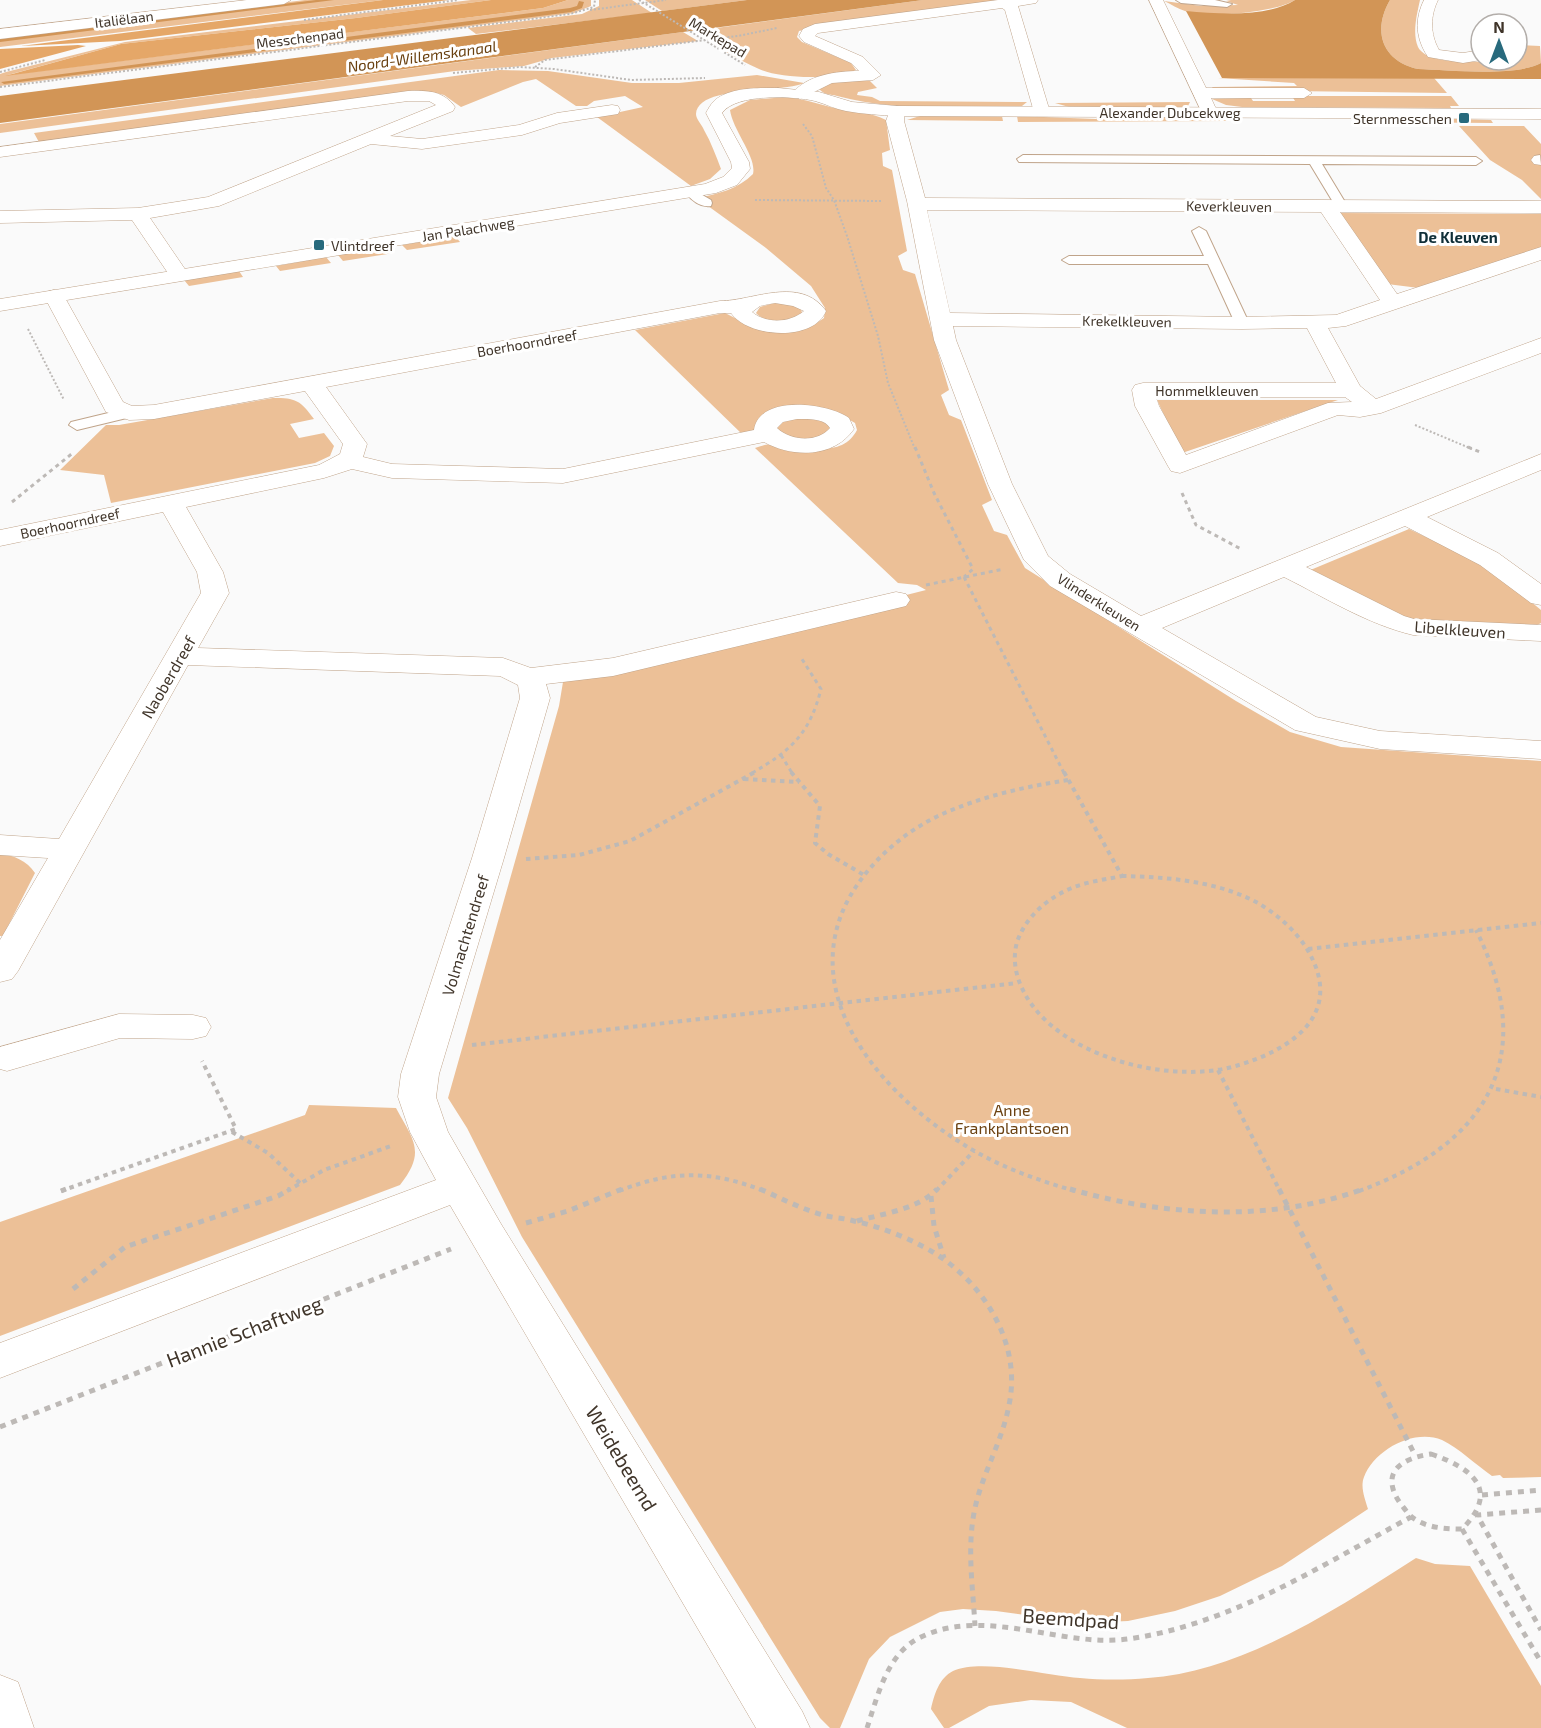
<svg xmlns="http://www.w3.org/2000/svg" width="1541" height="1728" font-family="'Exo 2',sans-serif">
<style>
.green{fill:#ecc097}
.forest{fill:#e5a768}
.water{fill:#d29556}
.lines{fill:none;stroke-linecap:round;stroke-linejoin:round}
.stream{fill:#d29556;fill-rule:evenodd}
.lane-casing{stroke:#c0a48a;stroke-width:2}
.street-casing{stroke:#c0a48a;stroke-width:1}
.secondary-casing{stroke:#c0a48a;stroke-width:1}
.path-far3{stroke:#bdb9b6;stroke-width:2;stroke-dasharray:2 2;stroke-linecap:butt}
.path-far2{stroke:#bdb9b6;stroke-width:3;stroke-dasharray:4 4;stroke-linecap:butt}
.path-far1{stroke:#bdb9b6;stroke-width:4;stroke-dasharray:4.5 4.5;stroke-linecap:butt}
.path{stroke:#bdb9b6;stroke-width:5;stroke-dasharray:6 6;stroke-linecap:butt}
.lane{fill:#fff;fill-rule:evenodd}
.street{fill:#fff;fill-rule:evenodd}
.secondary{fill:#fff;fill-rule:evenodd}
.poi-dot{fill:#286a7d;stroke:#fff;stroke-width:2}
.labels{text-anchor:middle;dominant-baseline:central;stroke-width:6;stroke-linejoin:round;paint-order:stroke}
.far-street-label{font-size:14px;fill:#40352a;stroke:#fff}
.far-poi-label{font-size:14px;fill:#40352a;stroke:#fff;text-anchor:end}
.far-water-label{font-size:15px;font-style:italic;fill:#69400f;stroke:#fff}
.far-neighbourhood-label{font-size:15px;font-weight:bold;fill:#102f38;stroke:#fff}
.street-label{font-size:16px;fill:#40352a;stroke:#fff}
.park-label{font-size:16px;fill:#6b4212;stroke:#fff}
.near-street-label{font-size:20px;fill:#40352a;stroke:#fff}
</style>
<rect width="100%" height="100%" fill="#fafafa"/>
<path class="green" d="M305 0H383L0 47V37Z
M471 0H491L356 18 121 44 8 75 543 8 568 0H591V6L574 13 0 86V74L6 72 125 42Z
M599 0H632L652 13 476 34 468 28 582 14 599 6Z
M645 0H747L662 11Z
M923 0H1005L823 25 799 31 797 37 802 42 851 63 856 70C835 80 780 79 759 69 736 59 714 44 694 31Z
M1231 0H1295C1274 13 1209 18 1185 11 1178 9 1171 4 1164 1L1201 6 1238 5 1226 1Z
M1390 0H1420C1417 14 1412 33 1418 47 1429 69 1496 60 1517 60V45L1540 46 1541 63C1515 77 1448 70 1418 69 1382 61 1372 31 1390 0Z
M683 32 698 41 552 58 524 66 455 71 0 133V124Z
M499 70 548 71 632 83H679L757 75 804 83C786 93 697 84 696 114 696 119 702 125 704 130 711 142 716 156 721 169L710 179 691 186 597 117 643 107 625 96 594 101 587 106H576L536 79 523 82 461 107 444 95 432 92 40 144 34 133Z
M1218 78H1434L1447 93 1214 90 1212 87 1297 86 1294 83Z
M860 79 870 81 877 88 858 92 857 95 872 97 880 101 1027 102 1022 106 1013 107C954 107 894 111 837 96 830 94 825 95 820 90V87L832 81Z
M1292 96H1451L1459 106H1450L1451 108 1242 107 1226 105 1212 99 1251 98 1253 101H1295Z
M786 97C805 99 821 105 839 109 854 113 872 112 886 120L890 150 882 153 883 166 892 170 907 251 898 256 903 270 915 274 949 390 941 395 949 415 961 420 992 500 982 505 994 531 1007 535 1025 568 1236 701 1290 732 1341 747 1541 761V1477L1503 1478 1500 1475 1492 1476C1476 1465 1459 1448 1442 1440 1414 1428 1374 1450 1364 1477 1360 1487 1365 1499 1368 1509L1282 1566 1220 1596 1175 1611 1128 1621 1084 1623 996 1611 963 1609 940 1612 890 1637 869 1659 840 1728H830L820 1718 522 1237 467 1128 448 1098 559 706 563 682 926 590 917 585 898 583 755 448C761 446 767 444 773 444 800 443 840 462 857 430L855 423 836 412 820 408 744 436 635 330 725 313 753 327 801 329 812 326 824 318 825 308 811 286 766 248 697 198C718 194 738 189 753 174 757 157 733 131 730 110L750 100Z
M1190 102 1188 106 1179 108 1069 107 1055 103Z
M920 116H1002L1003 121 907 120Z
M1017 116 1096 119 1101 116H1199L1224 119 1226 121 1018 122Z
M1389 117 1491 120 1493 123 1370 122 1368 120Z
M1459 126H1524L1541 144V199L1522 180 1490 160Z
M1337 213 1541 214V248L1419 288 1387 284Z
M455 236 460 242 407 250 402 245Z
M389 247 394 253 343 261 338 255Z
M326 257 331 263 280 271 276 266Z
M239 271 243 277 189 286 184 280Z
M774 303 790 304 801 309 802 313C791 323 767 325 756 313L760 307Z
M273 398C296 398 300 400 314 419L290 424 299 438 324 433 334 446 330 456 315 463 111 503 104 475 60 470 106 425H119Z
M1157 400H1338L1182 453Z
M796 418 823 420 833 427 830 435 798 441 776 430 781 422Z
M1409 529 1489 567 1541 610V623L1537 625 1412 620 1308 571Z
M0 854C14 855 27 861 35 873L3 936H0Z
M309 1105 396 1108C414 1141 426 1152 400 1185L0 1336V1222L305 1115Z
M1416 1558 1435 1564 1470 1566 1541 1686V1728H1127L1071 1702 1031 1700 989 1706 949 1728H944L931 1709C934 1695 939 1678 953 1671 983 1658 1046 1676 1080 1678 1102 1680 1126 1680 1148 1678 1242 1672 1338 1608 1416 1558Z"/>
<path class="forest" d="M383 0H449L120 41 21 46Z
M491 0H568L543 8 5 76 121 44 356 18Z
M78 45 86 46 0 69V49Z"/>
<path class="water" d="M747 0H923L0 123V96Z
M1295 0H1390C1372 31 1382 61 1418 69 1448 70 1515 77 1541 63V79L1222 78 1186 11C1219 14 1266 18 1295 0Z"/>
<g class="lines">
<path class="stream" d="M316 0H334L0 42V38Z
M579 1 584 2 582 8 571 12 4 84 1 82 570 8 577 6Z"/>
<g class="lane-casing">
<path id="lane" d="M1176 0H1215L1232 4 1227 7 1181 3Z
M1023 155 1476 157 1482 161 1476 165 1322 164 1348 207 1342 211 1336 207 1310 164 1019 162 1017 159Z
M692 189 711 200 712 203 711 206C701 208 691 200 686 193L688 190Z
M1199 227 1206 231 1249 323 1247 326H1237L1235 323 1208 264H1069L1062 260 1069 256H1204L1192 231Z
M129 408 135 410 137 413 135 416 77 430 69 425 71 422Z"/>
</g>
<g class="street-casing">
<path id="street" d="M247 0H291L284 4 0 39V29Z
M998 0H1038L1036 3 1018 6 1050 112 1048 116H1036L1034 112 1005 10 1002 8 818 33 815 36 863 57 881 75 873 80 832 83 800 99 792 94C806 75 837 71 859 71L851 63 804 42 799 36 803 29 815 24Z
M1149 0H1163L1206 88H1304L1312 93 1304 98H1211L1218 113 1216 117H1204Z
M1424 0H1438C1430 16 1430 34 1439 50L1463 53 1481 50V60L1463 63 1428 57C1416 39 1414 20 1424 0Z
M408 91C427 90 444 91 455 107L453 111 390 136 422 139 519 125 557 113 612 105 618 106 620 110 618 114 560 123 522 135 422 149 371 144 219 206 150 218 189 275 186 279H172L132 220 0 223V211L138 208 208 197 436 105 429 101H408L0 157V147Z
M897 106 903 107 905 111 904 121 925 198 1541 201V213L1340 212 1397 294 1541 247V260L1346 326 1328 328 1360 386 1376 399 1541 338V353L1381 413 1360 417 1338 415 1180 473 1171 471 1168 466 1135 406 1132 390 1135 385 1143 383H1336L1307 328 1242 329 953 326 956 340 1012 484 1048 556 1070 574 1141 616 1541 454V470L1427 517 1498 553 1541 584V605L1531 603 1480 565 1405 526 1306 567 1404 616 1414 619 1541 625V641L1413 635C1367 624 1326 598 1284 577L1162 628 1316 717 1380 731 1541 741V759L1380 749 1295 730 1050 586 1024 560 988 484 934 340 907 201 886 121 891 107ZM927 210 1321 212 1380 300 1336 315 1242 317 950 313ZM1156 397H1345L1352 402 1328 403 1186 455 1159 406Z
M1540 155 1541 165 1534 164 1531 160 1534 156Z
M54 290 61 292 64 296 123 402 132 406 154 405 720 301C753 301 800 275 826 311 814 342 748 338 731 313H720L326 387 367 444 363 457 392 464 563 469 754 430C759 394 828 403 849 418L854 429C834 458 793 458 764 442L563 483 392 478 352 469 324 478 186 507 223 572 229 593 198 648 503 658 531 668 613 658 896 592 906 594 910 600 906 606 613 676 546 684 550 698 504 858 439 1074 436 1097 448 1132 501 1224 802 1711 810 1728H756L450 1205 0 1378V1343L436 1180 410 1132 398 1097 401 1074 472 858 520 698 518 685 500 676 188 665 18 971 12 979 0 982V940L48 858 0 855V835L59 839 201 593 197 572 163 512 0 546V530L319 465 340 454 343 444 305 391 154 419 129 420 106 412 44 296 47 292ZM775 303 793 306 804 311C790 323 766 324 752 312L760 306ZM797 419C809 419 824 418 830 428 817 443 791 441 777 428L783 422Z
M119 1014 193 1015 206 1018 211 1027 206 1036 193 1039 120 1038 7 1071 0 1069V1047Z
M0 1675 18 1682 34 1728H0Z"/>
</g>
<g class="secondary-casing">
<path id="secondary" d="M778 88 819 92 852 102 897 106 1541 109V119L897 116C880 115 863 114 846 111 835 109 826 104 815 101 794 96 736 93 722 113L749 162 750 169 737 185 716 193 0 311V299L705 184 723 177 732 168 731 162 706 113C708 109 711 104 714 101 729 87 759 88 778 88Z"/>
</g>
<path class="path-far3" d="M639 0 745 65
M590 10 666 0
M304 20 458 0
M535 67 545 60 738 36 777 28
M0 72 45 60
M453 73 520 67 554 69 631 80 705 78
M0 87 570 14 594 7 595 0
M803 124 812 136 826 188 834 200 847 236 878 336 888 383 915 449
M755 200 882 201
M28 329 64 400
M1415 425 1472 449"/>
<path class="path-far2" d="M915 447 934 493 973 569 964 577
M1468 447 1480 452
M1182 493 1196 525 1241 549
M12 502 74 452
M964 577 1064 773
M926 585 1004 569
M781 755 792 773
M752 773C791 751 810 733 821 689L800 656"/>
<path class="path-far1" d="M791 772 820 806 815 843 828 854 864 875
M1064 772 1122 876
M744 779 799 782
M1068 780C1023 787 979 797 938 816 901 834 869 863 849 898 795 998 885 1097 966 1146 1000 1167 1037 1180 1075 1191
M526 859 579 855 630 841 755 772
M1122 876C1168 877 1217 881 1258 903 1278 915 1295 930 1307 949 1345 1012 1295 1048 1239 1065 1173 1086 1060 1058 1025 994 1016 978 1012 960 1017 942 1025 919 1043 902 1065 891 1083 882 1103 880 1122 876Z
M1308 949 1541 923
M472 1045 1017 983
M1218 1070 1280 1191
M1496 1089 1541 1097
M232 1132 268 1153 300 1183
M61 1191 236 1129 202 1061
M287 1191 324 1170 391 1146
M619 1191C672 1170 711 1170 764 1191
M936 1191 974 1151
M1359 1191C1485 1145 1541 1059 1476 930"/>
<path class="path" d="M760 1189C781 1198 801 1209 823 1215 833 1218 844 1218 854 1221 877 1226 901 1235 922 1246 979 1275 1023 1340 1009 1405 1002 1443 981 1475 974 1513 967 1550 973 1589 975 1626
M1070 1189C1162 1216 1271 1223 1363 1189
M1279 1189 1415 1455
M61 1191 66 1189
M931 1196 934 1226 944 1258
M857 1221C882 1214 919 1209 937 1189
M526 1223 568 1211 622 1189
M73 1289 125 1247 278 1196 290 1189
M0 1427 451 1249
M1431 1454C1472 1468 1501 1490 1462 1529 1446 1529 1430 1528 1416 1520 1409 1516 1405 1509 1400 1503 1379 1472 1402 1458 1431 1454Z
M1482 1495 1541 1490
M1541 1510 1477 1515 1541 1630
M1462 1529 1541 1662
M867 1728C878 1695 887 1653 921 1637 986 1606 1061 1648 1128 1639 1230 1625 1322 1565 1411 1517"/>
<use href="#lane" class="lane"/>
<use href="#street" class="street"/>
<use href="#secondary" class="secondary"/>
</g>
<g class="poi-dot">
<rect x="1458" y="112" width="12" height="12" rx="3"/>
<rect x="313" y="239" width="12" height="12" rx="3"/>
</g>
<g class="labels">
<g class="far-street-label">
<text transform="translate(124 19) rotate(-7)">Italiëlaan</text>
<text transform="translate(718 37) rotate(31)">Markepad</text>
<text transform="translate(300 38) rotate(-7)">Messchenpad</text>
<text x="1170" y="112">Alexander Dubcekweg</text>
<text transform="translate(1229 206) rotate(1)">Keverkleuven</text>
<text transform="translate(468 229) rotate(-9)">Jan Palachweg</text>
<text transform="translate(1127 321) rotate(1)">Krekelkleuven</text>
<text transform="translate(527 343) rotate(-10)">Boerhoorndreef</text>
<text x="1207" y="390">Hommelkleuven</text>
<text transform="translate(70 523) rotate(-12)">Boerhoorndreef</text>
<text transform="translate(1099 602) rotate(32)">Vlinderkleuven</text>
</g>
<g class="far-poi-label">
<text x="1452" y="118">Sternmesschen</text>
<text x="331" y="245" text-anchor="start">Vlintdreef</text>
</g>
<g class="far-water-label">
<text transform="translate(422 56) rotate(-8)">Noord-Willemskanaal</text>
</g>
<g class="far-neighbourhood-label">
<text x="1458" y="237">De Kleuven</text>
</g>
<g class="street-label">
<text transform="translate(1460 629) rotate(4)">Libelkleuven</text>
<text transform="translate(168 677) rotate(-60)">Naoberdreef</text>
<text transform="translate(465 935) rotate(-73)">Volmachtendreef</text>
</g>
<g class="park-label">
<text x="1012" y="1109">Anne<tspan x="1012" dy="18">Frankplantsoen</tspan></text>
</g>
<g class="near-street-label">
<text transform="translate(244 1331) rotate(-21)">Hannie Schaftweg</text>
<text transform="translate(622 1458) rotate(59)">Weidebeemd</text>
<text transform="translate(1071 1618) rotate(4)">Beemdpad</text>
</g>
</g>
<g transform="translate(1499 42)"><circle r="28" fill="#ffffff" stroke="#b3aeaa" stroke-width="1.5"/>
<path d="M0-4.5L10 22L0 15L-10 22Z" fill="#286a7d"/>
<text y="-9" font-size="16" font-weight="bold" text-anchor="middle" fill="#40352a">N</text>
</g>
</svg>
